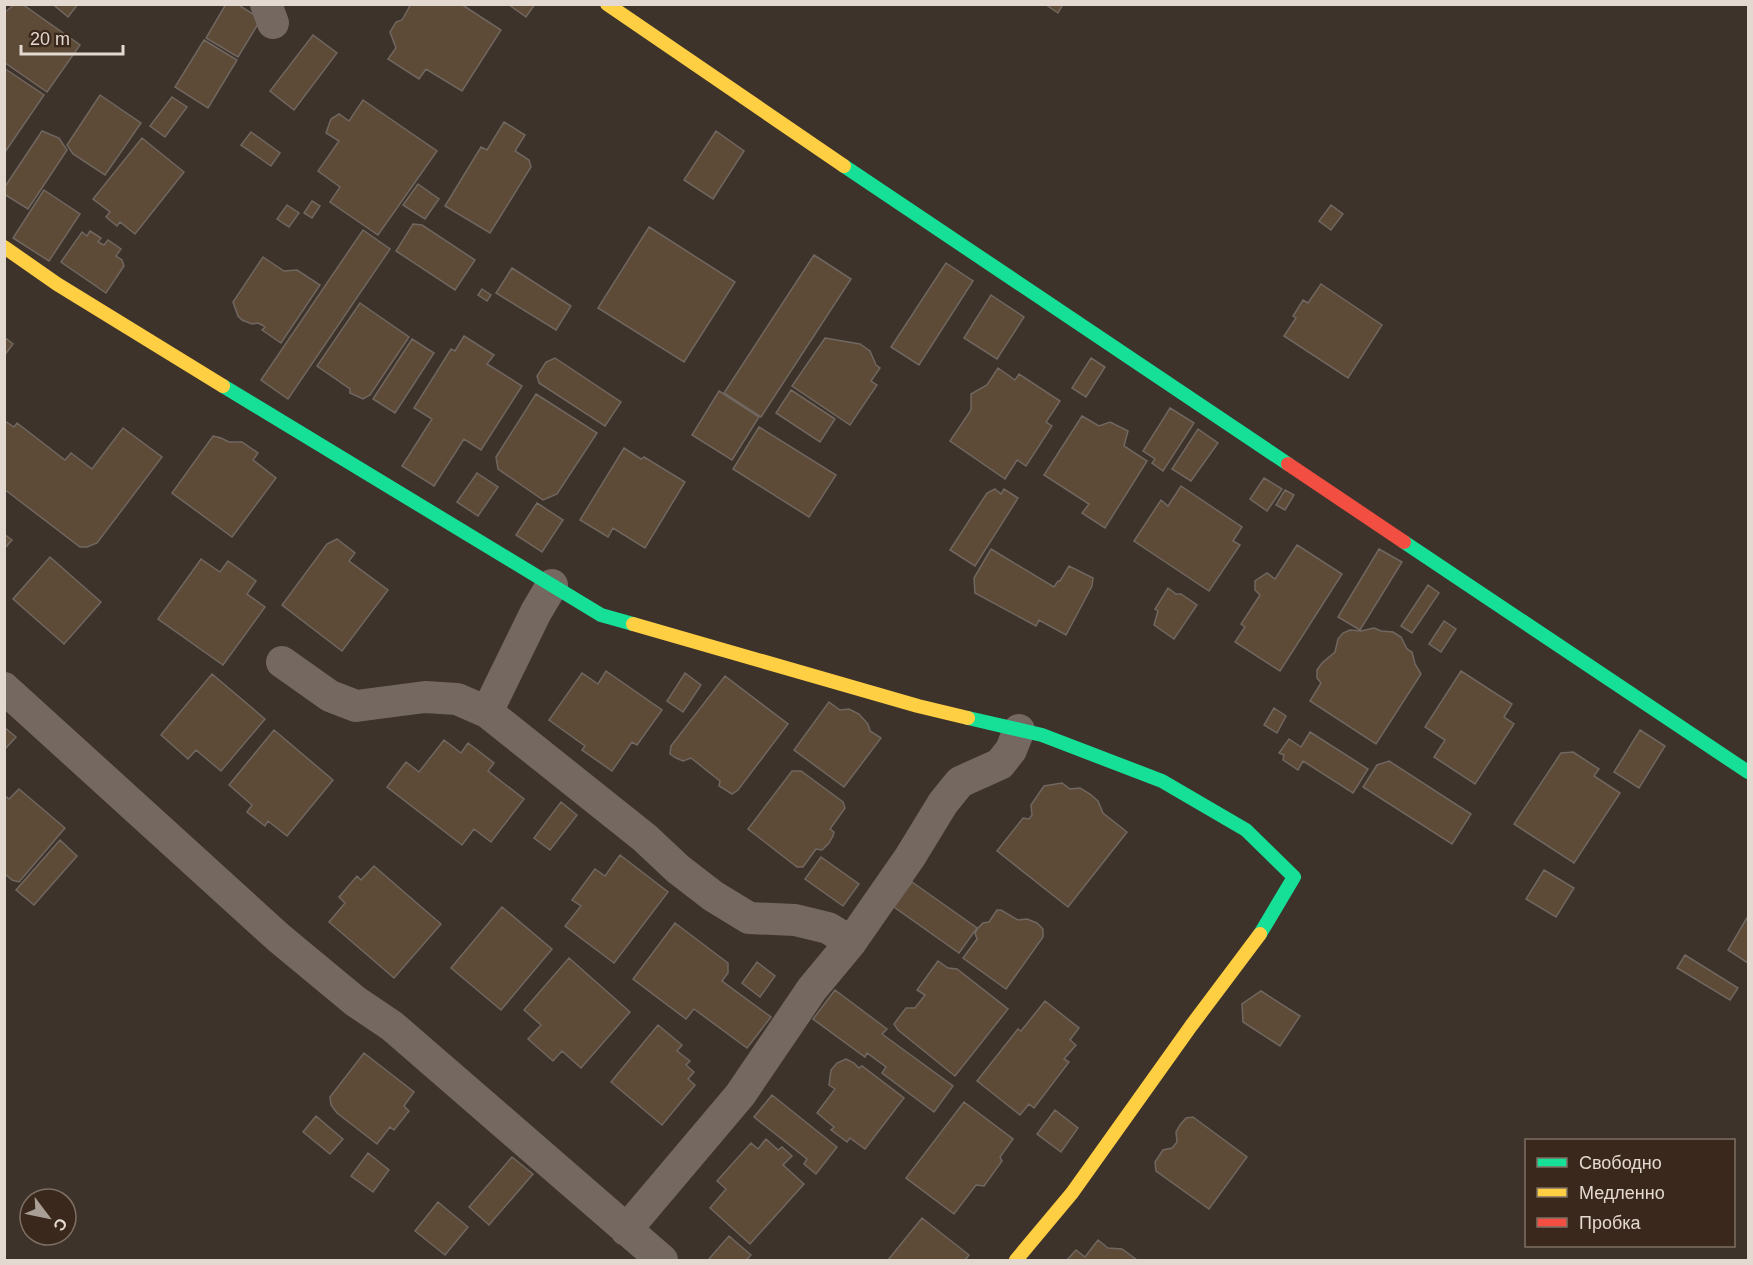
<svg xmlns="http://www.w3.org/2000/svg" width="1753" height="1265" font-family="Arial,sans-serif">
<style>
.building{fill:#5d4a37;stroke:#706760;stroke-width:1.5}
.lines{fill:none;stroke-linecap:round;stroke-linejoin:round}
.street{stroke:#756861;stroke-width:32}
.fast{stroke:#16e098;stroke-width:14}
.slow{stroke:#ffcf43;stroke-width:14}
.jam{stroke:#f24e42;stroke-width:14}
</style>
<rect width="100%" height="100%" fill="#3d332b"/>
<path class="building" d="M15 4H22L80 45 47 92 4 62V13Z
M56 4H78L68 17 55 6Z
M226 4H237L261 19 238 57 206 38Z
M411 4H461L501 30 462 91 426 69 419 79 388 59 396 48 390 32 396 22 402 20Z
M508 4H535L526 17Z
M1045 4H1063L1058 13Z
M313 35 337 53 294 110 270 91Z
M204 40 237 60 208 108 175 87Z
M4 68 44 95 5 152 4 151Z
M100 95 141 123 105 175 73 154 67 145Z
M172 97 187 107 165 137 150 126Z
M363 100 437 151 378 235 330 202 340 187 318 171 339 141 326 133 331 119 339 114 349 121Z
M504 122 525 135 515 151 529 160 531 167 490 233 445 206 481 147 487 150Z
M42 131 59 138 67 150 28 209 4 194V188Z
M716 131 744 151 713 199 684 180Z
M251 132 280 153 271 166 241 145Z
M142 138 184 172 135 234 120 222 117 226 106 217 110 212 93 199Z
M418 184 439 199 425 219 403 205Z
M44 190 80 214 49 261 13 238Z
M312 201 320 206 312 218 304 213Z
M287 205 299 213 289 227 277 219Z
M1331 205 1343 214 1331 230 1319 221Z
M413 224 422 225 475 260 455 290 396 251Z
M649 227 735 282 684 362 598 308Z
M363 230 390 249 288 399 261 380Z
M90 231 101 238 98 242 104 245 108 240 121 249 116 256 122 260 124 266 106 293 61 262 82 232 87 236Z
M814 255 851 279 761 417 724 393Z
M263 257 284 271 297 270 320 285 281 343 262 330 265 327 262 325 258 323 252 324 242 320 238 316 233 302Z
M946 263 973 281 919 365 891 347Z
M512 268 571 306 556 330 496 293Z
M1321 284 1382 325 1348 378 1284 336 1296 318 1293 316 1303 300 1308 303Z
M482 289 491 295 487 301 478 295Z
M991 295 1024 317 997 359 964 338Z
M360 303 409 337 370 395 363 399 350 393V389L317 366Z
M464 336 494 355 487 364 522 386 481 450 464 439 434 486 402 466 432 419 414 408 451 349 455 351Z
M4 337 13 344 4 356Z
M825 338 860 344 870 351 876 365 880 368 871 381 877 385 850 425 792 386Z
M412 339 434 353 395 413 373 399Z
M555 358 621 402 605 426 539 383 537 376 546 362Z
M1091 358 1105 367 1086 397 1072 388Z
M998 368 1015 380 1019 374 1060 401 1046 422 1052 426 1026 466 1017 460 1005 479 950 441 971 410V394L987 385Z
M791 390 835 419 820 442 776 413Z
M719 391 759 417 732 460 692 435Z
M536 394 597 433 557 494 543 500 498 469 496 457Z
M1170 408 1194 423 1163 471 1152 463 1155 459 1143 451Z
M1082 416 1099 426 1110 422 1128 431 1124 446 1147 461 1105 528 1082 513 1089 504 1044 475Z
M5 421 14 427 17 423 65 460 71 453 92 469 123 428 162 457 97 543 87 547H80L4 489Z
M759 427 836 475 809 517 733 469Z
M1198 429 1218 443 1191 481 1172 469Z
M213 436 221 438 229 442H242L258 453 253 460 276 478 232 537 172 493Z
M624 448 641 459 644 457 685 482 645 548 613 528 608 537 580 520Z
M477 473 498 487 478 516 457 502Z
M1264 478 1282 489 1267 511 1250 499Z
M1181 486 1242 527 1233 541 1240 545 1209 591 1134 541 1161 500 1168 506Z
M995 489 1001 494 1004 489 1018 498 975 566 950 550 987 493Z
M1285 490 1294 495 1285 510 1276 505Z
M537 503 563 520 542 552 516 535Z
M4 534 12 540 4 549Z
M337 539 355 553 349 561 388 590 342 651 282 605 327 544Z
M1297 545 1342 574 1280 671 1235 642 1245 627 1241 624 1260 595 1255 590V581L1267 573 1275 579Z
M991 549 1054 587 1058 581H1060L1069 566 1093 578 1092 586 1066 635 1039 620 1036 626 975 593 974 578Z
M1379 549 1402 562 1360 630 1338 617Z
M50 557 101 602 64 644 13 599Z
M201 559 220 572 228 561 256 581 247 594 265 607 223 665 158 619Z
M1428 585 1439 593 1412 633 1401 626Z
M1168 588 1176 594H1181L1197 605 1174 639 1154 625 1158 611 1155 609Z
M1444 621 1456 629 1441 652 1429 644Z
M1374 628 1381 631 1393 632 1401 637 1407 649 1412 652 1415 664 1421 674 1376 744 1310 701 1321 683 1317 678V670L1322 663 1335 652 1338 639 1343 633 1350 630 1361 631Z
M606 671 662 710 637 745 632 742 612 771 582 750 585 746 549 720 582 673 598 684Z
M1461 671 1512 704 1504 717 1514 724 1475 784 1434 757 1445 740 1425 727Z
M685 673 701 685 683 712 667 701Z
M212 674 265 719 221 771 196 750 188 759 161 735Z
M725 676 788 724 738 790 732 794 719 786 720 781 691 758 683 761 676 758 670 754 671 746Z
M829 702 840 710 849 709 859 714 868 724 870 731 881 738 844 787 794 750Z
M1274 708 1286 716 1277 733 1264 725Z
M4 727 16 737 4 750Z
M274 730 333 780 287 836 268 821 265 826 247 812 252 805 229 785Z
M1640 730 1665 746 1639 788 1614 772Z
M1310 732 1368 769 1353 793 1303 761 1298 770 1283 760 1284 755 1279 753 1289 739 1301 747Z
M444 740 461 753 468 743 494 763 488 771 524 799 491 842 474 829 462 845 387 787 406 762 419 772Z
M1573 752 1599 769 1594 776 1620 793 1574 863 1514 824 1561 753Z
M1389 761 1471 814 1452 844 1363 787 1377 765Z
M792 771H801L843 802 845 808 830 829 834 832 833 836 829 843 822 850 816 849 803 867H797L748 829Z
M1062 783 1070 789 1080 788 1090 794 1098 801 1103 813 1127 832 1068 907 997 851 1023 818 1029 819 1032 815 1031 805 1044 786Z
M19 789 65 828 19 882 12 880 4 873V795L9 799Z
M561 802 577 815 550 850 534 838Z
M60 840 77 856 34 905 16 890Z
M620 855 668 892 614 963 565 926 581 906 572 900 595 869 605 876Z
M821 857 859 884 843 906 805 879Z
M374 866 441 924 394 978 329 922 345 903 339 897 357 876 361 880Z
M1544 870 1574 888 1556 917 1526 899Z
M912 882 977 928 959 953 894 907Z
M502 907 552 949 501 1010 451 968Z
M997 910H1001L1018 920 1027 919 1037 923 1043 929V937L1006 989 963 958 977 939 975 933 978 928 983 923 989 922Z
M1748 916V963L1728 950Z
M675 923 728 963V973L722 981 771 1017 747 1048 694 1009 686 1019 633 979Z
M1685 955 1738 988 1730 1000 1677 968Z
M569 958 630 1012 581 1068 562 1051 553 1061 528 1039 541 1025 524 1010Z
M938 961 948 968 957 969 1008 1009 955 1076 898 1030 894 1024 906 1008H915L925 995 917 990Z
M757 962 775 976 760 997 742 983Z
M835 990 887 1029 882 1034 953 1086 934 1112 882 1073 886 1067 867 1053 865 1057 813 1019Z
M1261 991 1300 1016 1280 1046 1243 1022 1242 1004Z
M1045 1001 1079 1028 1070 1040 1076 1045 1064 1059 1069 1062 1034 1108 1029 1104 1020 1115 977 1081 1018 1029 1021 1031Z
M658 1025 682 1045 677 1051 690 1061 686 1065 694 1072 688 1079 695 1085 662 1125 611 1082Z
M364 1053 414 1092 404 1106 409 1111 394 1130 390 1127 377 1144 337 1113 331 1105 330 1097Z
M846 1059 854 1063 859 1068 862 1066 904 1098 865 1149 850 1138 847 1142 831 1130 834 1127 817 1113 835 1089 829 1085 831 1070 837 1063Z
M772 1095 837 1147 816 1174 804 1164 807 1159 754 1117Z
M964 1102 1013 1139 1000 1157 1002 1161 984 1186 976 1185 954 1214 906 1178Z
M1055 1110 1078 1128 1061 1152 1037 1134Z
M316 1116 343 1139 330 1154 303 1132Z
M1193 1117 1247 1157 1209 1209 1156 1171 1155 1162 1163 1150 1172 1148 1177 1142 1176 1132 1180 1125 1186 1118Z
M766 1139 778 1150 782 1147 792 1156 783 1165 804 1184 750 1244 710 1208 726 1189 717 1181 751 1143 758 1149Z
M368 1153 389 1170 373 1192 351 1176Z
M512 1157 533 1174 489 1225 469 1207Z
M438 1202 468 1227 445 1255 415 1231Z
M922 1218 969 1255 965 1260H888Z
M729 1236 751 1255 746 1260H708Z
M1098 1240 1108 1248 1122 1249 1137 1260H1067L1076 1250 1085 1257Z"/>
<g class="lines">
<path class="street" d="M266 4 273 23
M552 585 536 612 487 712 645 838 678 869 713 896 749 918 795 920 828 928 851 942 910 857 943 803 960 782 1000 764 1011 750 1019 730
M282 662 330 696 356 706 425 697 457 699 487 712
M4 688 279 938 355 1001 392 1026 662 1260
M626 1230 740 1095 812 989 851 942"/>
<path class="fast" d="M844 166 1288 464
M223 386 601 615 633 624
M1404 542 1748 772
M968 718 1042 735 1162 781 1246 830 1294 877 1260 934"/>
<path class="slow" d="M607 4 844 166
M4 247 57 284 223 386
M633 624 918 706 968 718
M1016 1260 1072 1193 1191 1026 1260 934"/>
<path class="jam" d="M1288 464 1404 542"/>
</g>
<rect width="1753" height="1265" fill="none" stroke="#e4d9d0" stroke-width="12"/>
<rect x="1525" y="1139" width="210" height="108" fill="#39281b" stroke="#7d6f63" stroke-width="1.5"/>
<rect x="1537" y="1158" width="30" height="9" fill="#16e098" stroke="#7d6f63" stroke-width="1.5"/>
<text x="1579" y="1169" font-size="18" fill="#e4d9d0">Свободно</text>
<rect x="1537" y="1188" width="30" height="9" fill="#ffcf43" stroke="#7d6f63" stroke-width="1.5"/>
<text x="1579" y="1199" font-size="18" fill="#e4d9d0">Медленно</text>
<rect x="1537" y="1218" width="30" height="9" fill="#f24e42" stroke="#7d6f63" stroke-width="1.5"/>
<text x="1579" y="1229" font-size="18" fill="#e4d9d0">Пробка</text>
<g transform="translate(48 1217) rotate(122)"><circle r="28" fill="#39281b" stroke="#7d6f63" stroke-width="1.5"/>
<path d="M0-4.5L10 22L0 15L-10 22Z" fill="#aa9f96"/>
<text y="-9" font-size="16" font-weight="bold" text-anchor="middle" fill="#e4d9d0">С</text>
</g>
<path d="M21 45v9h102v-9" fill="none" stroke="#e4d9d0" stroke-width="3"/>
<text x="30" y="45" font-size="18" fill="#e4d9d0" stroke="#39281b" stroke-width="4.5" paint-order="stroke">20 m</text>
</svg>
